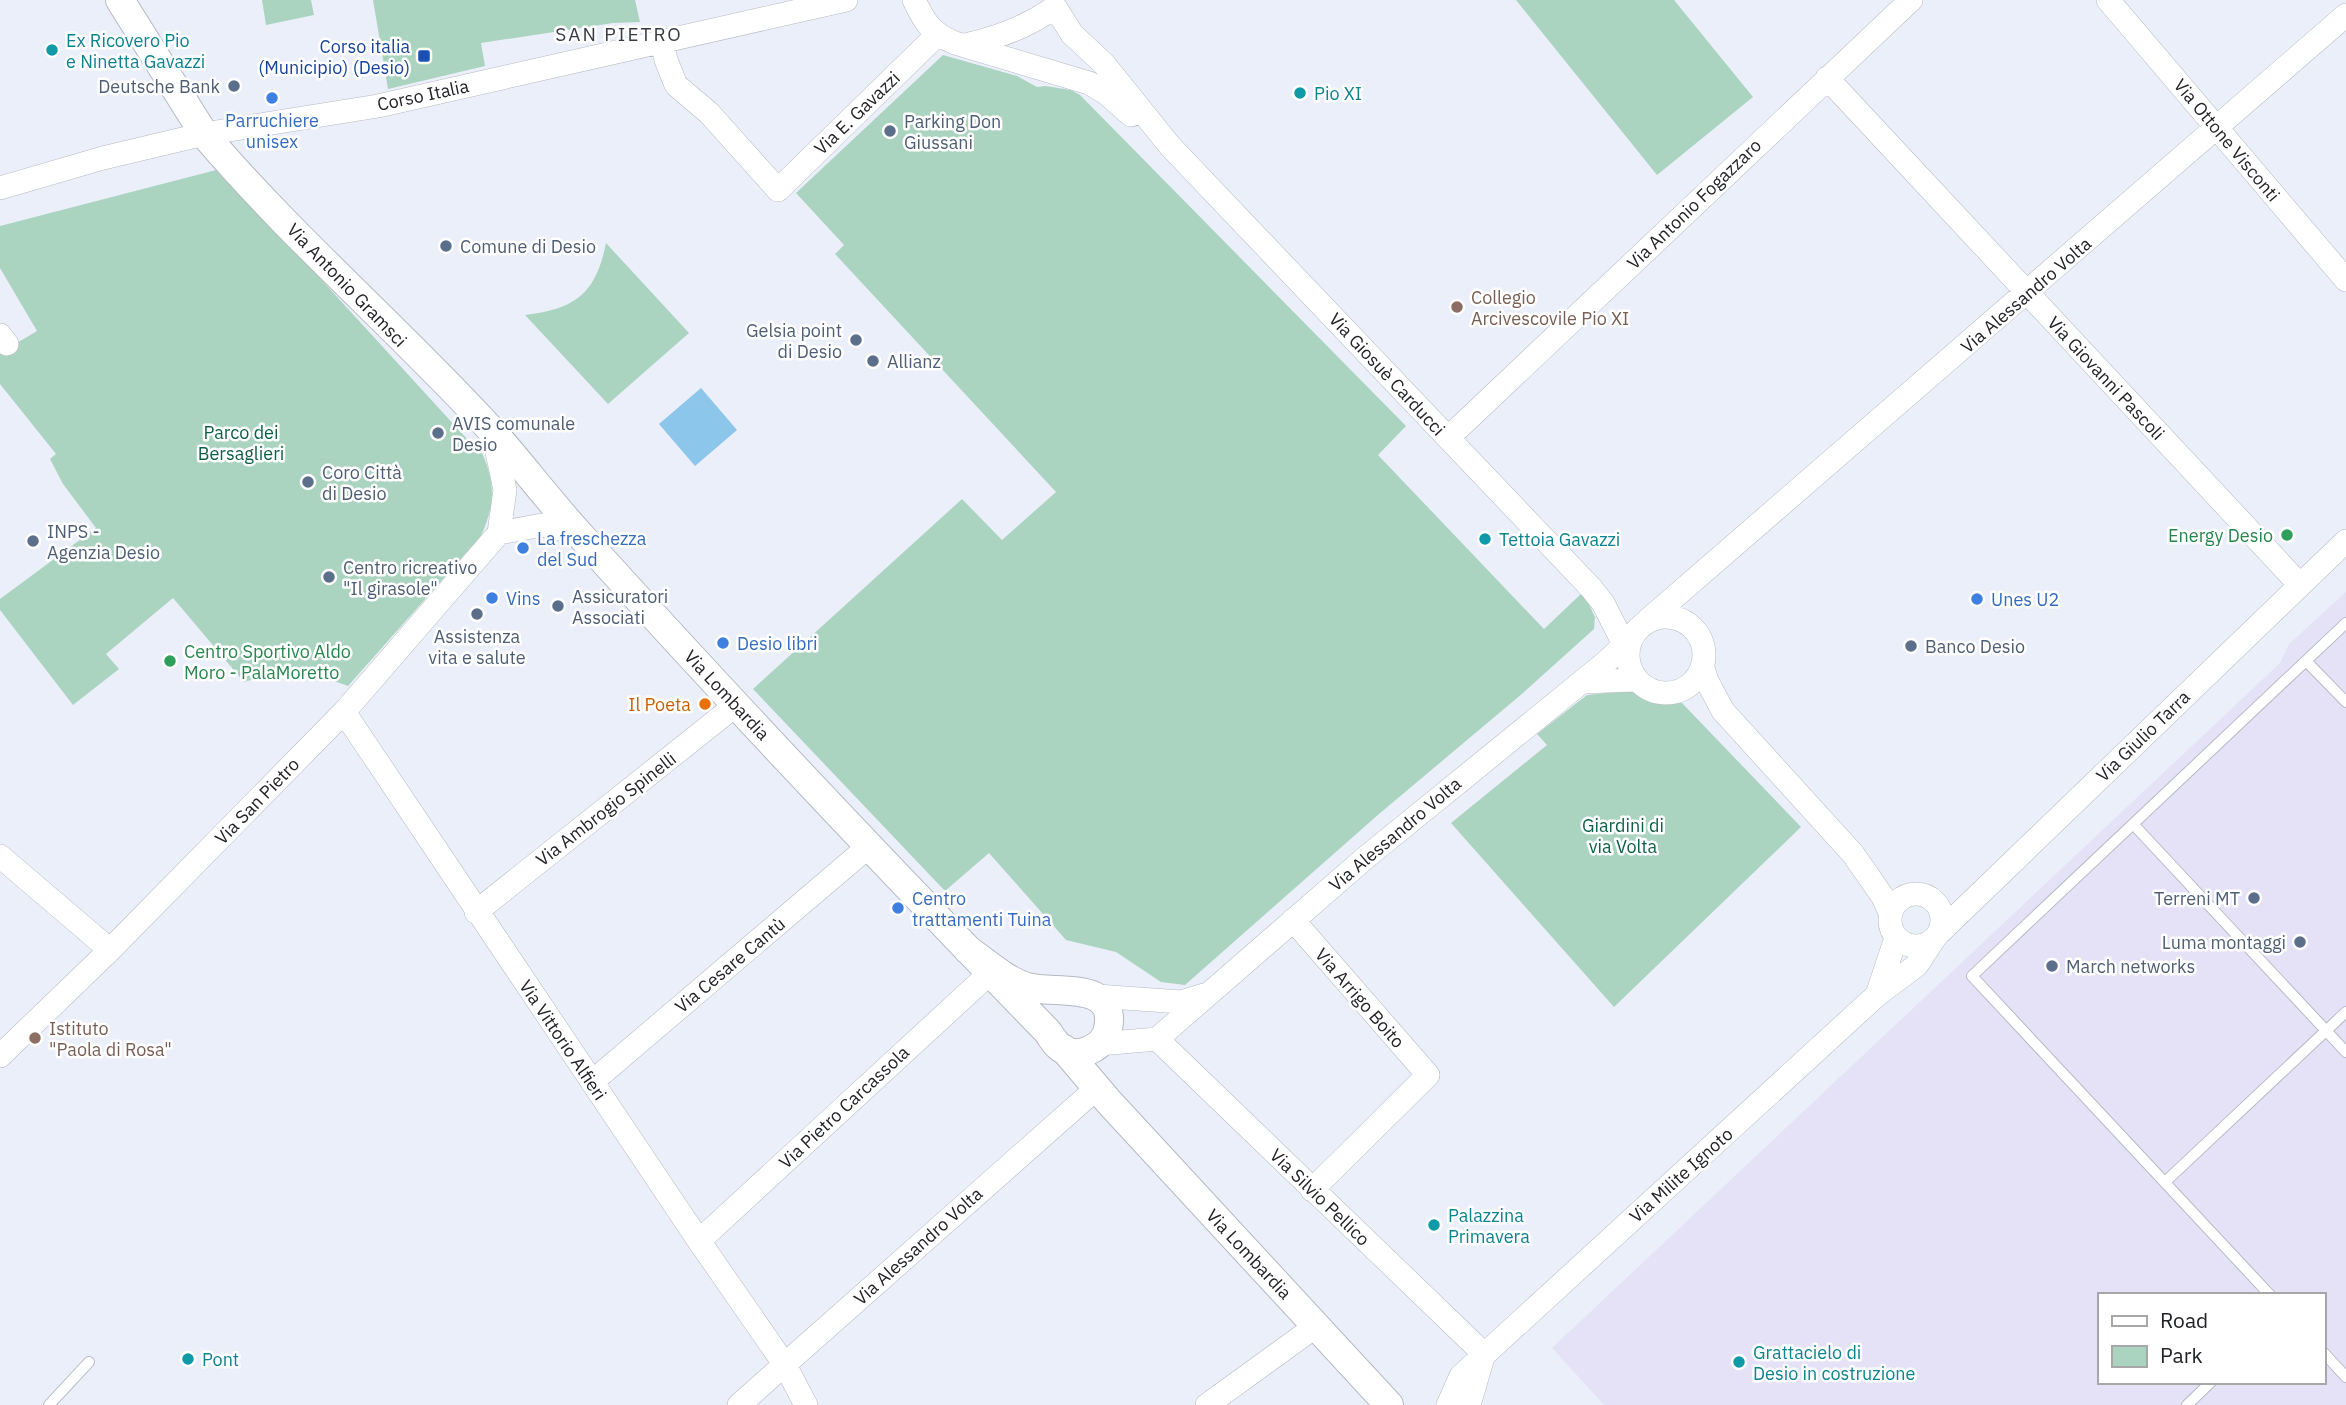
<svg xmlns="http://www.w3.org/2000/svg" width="2346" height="1405" font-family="'IBM Plex Sans',sans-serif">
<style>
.industrial{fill:#e5e2f8;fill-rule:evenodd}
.green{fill:#abd4c0}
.water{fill:#8cc6ea}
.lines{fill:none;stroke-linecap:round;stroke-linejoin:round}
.service-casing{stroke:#b5b9c4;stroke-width:12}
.minor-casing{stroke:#b5b9c4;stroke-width:24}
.tertiary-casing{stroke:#b5b9c4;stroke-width:30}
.service{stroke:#fff;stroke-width:10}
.minor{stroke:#fff;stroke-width:23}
.tertiary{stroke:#fff;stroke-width:28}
.culture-dot{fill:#0f9aa8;stroke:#fff;stroke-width:2.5}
.transit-dot{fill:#1a4fb4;stroke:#fff;stroke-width:2.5}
.service-dot{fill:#5c6f8a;stroke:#fff;stroke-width:2.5}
.shop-dot{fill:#3f7fe0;stroke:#fff;stroke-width:2.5}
.education-dot{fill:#8d6e63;stroke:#fff;stroke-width:2.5}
.leisure-dot{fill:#2e9e5b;stroke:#fff;stroke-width:2.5}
.food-dot{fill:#e8710a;stroke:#fff;stroke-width:2.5}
.labels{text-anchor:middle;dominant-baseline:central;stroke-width:5;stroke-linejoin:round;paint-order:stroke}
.culture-label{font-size:18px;fill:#0d838f;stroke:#fff;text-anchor:start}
.transit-label{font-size:18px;fill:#164399;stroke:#fff;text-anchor:end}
.service-label{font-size:18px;fill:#4e5e75;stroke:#fff;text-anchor:start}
.street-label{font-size:18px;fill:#222327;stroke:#fff}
.shop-label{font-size:18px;fill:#366cbe;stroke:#fff;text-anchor:start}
.education-label{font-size:18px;fill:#785e54;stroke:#fff;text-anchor:start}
.park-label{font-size:18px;fill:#0d5f43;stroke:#fff}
.leisure-label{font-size:18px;fill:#27864d;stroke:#fff;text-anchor:end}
.food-label{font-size:18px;fill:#c56008;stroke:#fff;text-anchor:end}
.neighbourhood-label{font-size:19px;letter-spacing:2px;fill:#383b44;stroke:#fff}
</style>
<rect width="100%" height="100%" fill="#ebeffa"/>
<path class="industrial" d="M2346 592V1405H1604L1552 1348 2280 663 2289 644ZM2099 1295H2323V1382H2099Z"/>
<path class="green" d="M262 0H311L314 15 266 25Z
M373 0H635L640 22 613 23 481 43 485 66 388 89Z
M1516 0H1674L1753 97 1657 175Z
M943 55 1017 76 1037 87 1045 86 1071 90 1080 95 1406 426 1378 455 1544 629 1583 592 1595 617 1594 629 1523 693 1379 814 1185 985 1161 982 1116 952 1066 940 989 853 945 891 753 689 962 499 1002 540 1056 492 835 254 844 245 796 193Z
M220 169 468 440 478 444C495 480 497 500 481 536L348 686 295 667 244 682 173 598 106 654 119 669 73 705 0 610V599L96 528 63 484 50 459 56 454 0 384V353L37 331 0 268V226Z
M606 243 689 333 608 404 525 315C576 309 596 293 606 243Z
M1635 690 1657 702 1682 703 1801 827 1614 1007 1451 823 1547 745 1537 734 1587 695Z"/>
<path class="water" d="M701 388 737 430 695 466 659 424Z"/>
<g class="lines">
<g class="service-casing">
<path id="service" d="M2306 661 2346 702
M2133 824 2346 1052
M2165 1182 2346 1012
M2270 1295 1972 976 2346 623
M2323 1352 2346 1377
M49 1405 89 1362
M2187 1405 2211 1382"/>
</g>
<g class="minor-casing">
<path id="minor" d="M914 0C925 23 931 33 955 43L1089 83 1106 93 1131 115
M2108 0 2346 280
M1055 7 1072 34 1104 64 1170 146 1591 588 1603 603 1628 652
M662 42 666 60 676 85 709 113 778 190 937 35
M965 45C997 38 1029 26 1055 7
M1827 78 2300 585
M0 188 103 158 204 134 378 106 846 0
M0 335 7 344
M1448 438 1911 0
M499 533 542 525 578 533
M1628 655a38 38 0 1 1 76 0a38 38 0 1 1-76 0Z
M1648 620 2346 15
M1703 668 1707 681 1723 711 1853 854 1883 897 1890 913
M1582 682 1634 680
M344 712 699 1241 785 1365 806 1405
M0 856 110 950
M1890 920a26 26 0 1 1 52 0a26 26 0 1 1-52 0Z
M476 912 736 705
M1293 920 1428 1075 1312 1190
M1940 932 2346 541
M1877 995 1896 938
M1096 996 1181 1002 1204 995
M1157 1039 1484 1354
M1099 1044 1157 1039 1364 859 1605 663 1631 639
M0 1056 110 950 344 712 499 533 505 490 493 433
M592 1082 868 847
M699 1241 990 973
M739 1405 1097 1088
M1207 1405 1316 1326
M1448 1405 1461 1376 1877 995 1917 965 1934 939
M1469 1405 1483 1357"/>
</g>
<g class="tertiary-casing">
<path id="tertiary" d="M120 0 204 134C294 240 400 330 493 432 523 466 550 502 581 536 733 704 889 869 1048 1032 1053 1040 1057 1047 1066 1051 1082 1058 1105 1046 1108 1029 1118 979 1054 995 1027 987 1006 981 986 962 968 950
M1064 1049 1109 1102 1389 1405"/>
</g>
<use href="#service" class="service"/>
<use href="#minor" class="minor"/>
<use href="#tertiary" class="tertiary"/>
</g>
<g class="culture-dot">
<circle cx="52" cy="50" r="7"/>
<circle cx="1300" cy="93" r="7"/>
<circle cx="1485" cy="539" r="7"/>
<circle cx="1434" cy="1225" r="7"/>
<circle cx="188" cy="1359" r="7"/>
<circle cx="1739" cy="1362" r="7"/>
</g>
<rect class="transit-dot" x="417" y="49" width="14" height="14" rx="3.5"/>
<g class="service-dot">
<circle cx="234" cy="86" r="7"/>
<circle cx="890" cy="131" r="7"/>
<circle cx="446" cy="246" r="7"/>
<circle cx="856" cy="340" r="7"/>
<circle cx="873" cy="361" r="7"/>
<circle cx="438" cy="433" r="7"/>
<circle cx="308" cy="482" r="7"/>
<circle cx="33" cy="541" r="7"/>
<circle cx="329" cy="577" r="7"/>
<circle cx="558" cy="606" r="7"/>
<circle cx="477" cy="614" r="7"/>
<circle cx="1911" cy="646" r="7"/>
<circle cx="2254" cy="898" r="7"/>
<circle cx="2300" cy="942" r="7"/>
<circle cx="2052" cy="966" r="7"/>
</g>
<g class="shop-dot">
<circle cx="272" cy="98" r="7"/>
<circle cx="523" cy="548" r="7"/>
<circle cx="492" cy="598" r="7"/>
<circle cx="1977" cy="599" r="7"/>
<circle cx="723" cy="643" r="7"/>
<circle cx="898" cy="908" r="7"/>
</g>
<g class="education-dot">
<circle cx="1457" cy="307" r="7"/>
<circle cx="35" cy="1038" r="7"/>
</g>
<g class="leisure-dot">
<circle cx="2287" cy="535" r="7"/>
<circle cx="170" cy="661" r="7"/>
</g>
<circle class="food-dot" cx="705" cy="704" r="7"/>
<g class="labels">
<g class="culture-label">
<text x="66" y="40">Ex Ricovero Pio<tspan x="66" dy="21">e Ninetta Gavazzi</tspan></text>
<text x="1314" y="93">Pio XI</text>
<text x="1499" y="539">Tettoia Gavazzi</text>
<text x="1448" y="1215">Palazzina<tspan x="1448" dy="21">Primavera</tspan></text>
<text x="1753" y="1352">Grattacielo di<tspan x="1753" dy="21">Desio in costruzione</tspan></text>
<text x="202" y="1359">Pont</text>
</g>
<g class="transit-label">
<text x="410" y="46">Corso italia<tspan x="410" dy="21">(Municipio) (Desio)</tspan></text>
</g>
<g class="service-label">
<text x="220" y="86" text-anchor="end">Deutsche Bank</text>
<text x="904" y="121">Parking Don<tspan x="904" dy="21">Giussani</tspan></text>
<text x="460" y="246">Comune di Desio</text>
<text x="842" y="330" text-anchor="end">Gelsia point<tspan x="842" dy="21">di Desio</tspan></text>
<text x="887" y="361">Allianz</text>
<text x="452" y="423">AVIS comunale<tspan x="452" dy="21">Desio</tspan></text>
<text x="322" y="472">Coro Città<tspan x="322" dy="21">di Desio</tspan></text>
<text x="47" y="531">INPS -<tspan x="47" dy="21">Agenzia Desio</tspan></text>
<text x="343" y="567">Centro ricreativo<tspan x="343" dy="21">"Il girasole"</tspan></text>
<text x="572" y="596">Assicuratori<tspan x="572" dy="21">Associati</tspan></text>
<text x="477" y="636" text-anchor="middle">Assistenza<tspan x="477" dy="21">vita e salute</tspan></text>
<text x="1925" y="646">Banco Desio</text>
<text x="2240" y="898" text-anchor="end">Terreni MT</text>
<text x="2286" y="942" text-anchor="end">Luma montaggi</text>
<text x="2066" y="966">March networks</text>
</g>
<g class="street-label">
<text transform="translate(423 95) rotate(-12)">Corso Italia</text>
<text transform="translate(857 113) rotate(-44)">Via E. Gavazzi</text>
<text transform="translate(2227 140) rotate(50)">Via Ottone Visconti</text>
<text transform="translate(1694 204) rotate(-44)">Via Antonio Fogazzaro</text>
<text transform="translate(347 285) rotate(46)">Via Antonio Gramsci</text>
<text transform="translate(2026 295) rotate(-41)">Via Alessandro Volta</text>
<text transform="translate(1387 374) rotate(47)">Via Giosuè Carducci</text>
<text transform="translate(2106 378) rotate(47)">Via Giovanni Pascoli</text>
<text transform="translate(727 695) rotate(47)">Via Lombardia</text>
<text transform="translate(2143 736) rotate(-44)">Via Giulio Tarra</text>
<text transform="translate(257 801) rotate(-46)">Via San Pietro</text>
<text transform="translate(606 809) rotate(-38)">Via Ambrogio Spinelli</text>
<text transform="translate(1395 834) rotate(-40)">Via Alessandro Volta</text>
<text transform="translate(730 965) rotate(-40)">Via Cesare Cantù</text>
<text transform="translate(1360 998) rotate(49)">Via Arrigo Boito</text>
<text transform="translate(563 1040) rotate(56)">Via Vittorio Alfieri</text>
<text transform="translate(844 1107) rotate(-43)">Via Pietro Carcassola</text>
<text transform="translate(1681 1175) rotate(-42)">Via Milite Ignoto</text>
<text transform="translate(1320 1197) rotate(44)">Via Silvio Pellico</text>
<text transform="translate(918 1246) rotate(-42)">Via Alessandro Volta</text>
<text transform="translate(1249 1254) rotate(47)">Via Lombardia</text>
</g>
<g class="shop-label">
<text x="272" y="120" text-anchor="middle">Parruchiere<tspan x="272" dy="21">unisex</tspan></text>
<text x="537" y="538">La freschezza<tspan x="537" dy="21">del Sud</tspan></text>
<text x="506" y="598">Vins</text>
<text x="1991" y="599">Unes U2</text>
<text x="737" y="643">Desio libri</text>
<text x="912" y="898">Centro<tspan x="912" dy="21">trattamenti Tuina</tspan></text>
</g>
<g class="education-label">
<text x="1471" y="297">Collegio<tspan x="1471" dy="21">Arcivescovile Pio XI</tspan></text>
<text x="49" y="1028">Istituto<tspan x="49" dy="21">"Paola di Rosa"</tspan></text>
</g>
<g class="park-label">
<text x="241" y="432">Parco dei<tspan x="241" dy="21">Bersaglieri</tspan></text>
<text x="1623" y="825">Giardini di<tspan x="1623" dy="21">via Volta</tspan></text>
</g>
<g class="leisure-label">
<text x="2273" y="535">Energy Desio</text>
<text x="184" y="651" text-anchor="start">Centro Sportivo Aldo<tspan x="184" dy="21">Moro - PalaMoretto</tspan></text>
</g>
<g class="food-label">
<text x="691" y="704">Il Poeta</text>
</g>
<g class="neighbourhood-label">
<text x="619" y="34">SAN PIETRO</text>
</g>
</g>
<rect x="2098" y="1293" width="228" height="91" fill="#ffffff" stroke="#a7a7a9" stroke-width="2"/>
<rect x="2112" y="1316" width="35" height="10" fill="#ffffff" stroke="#a7a7a9" stroke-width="2"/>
<text x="2160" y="1328" font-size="21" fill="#222327">Road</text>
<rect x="2112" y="1346" width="35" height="21" fill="#abd4c0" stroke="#a7a7a9" stroke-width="2"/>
<text x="2160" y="1363" font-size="21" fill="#222327">Park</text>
</svg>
